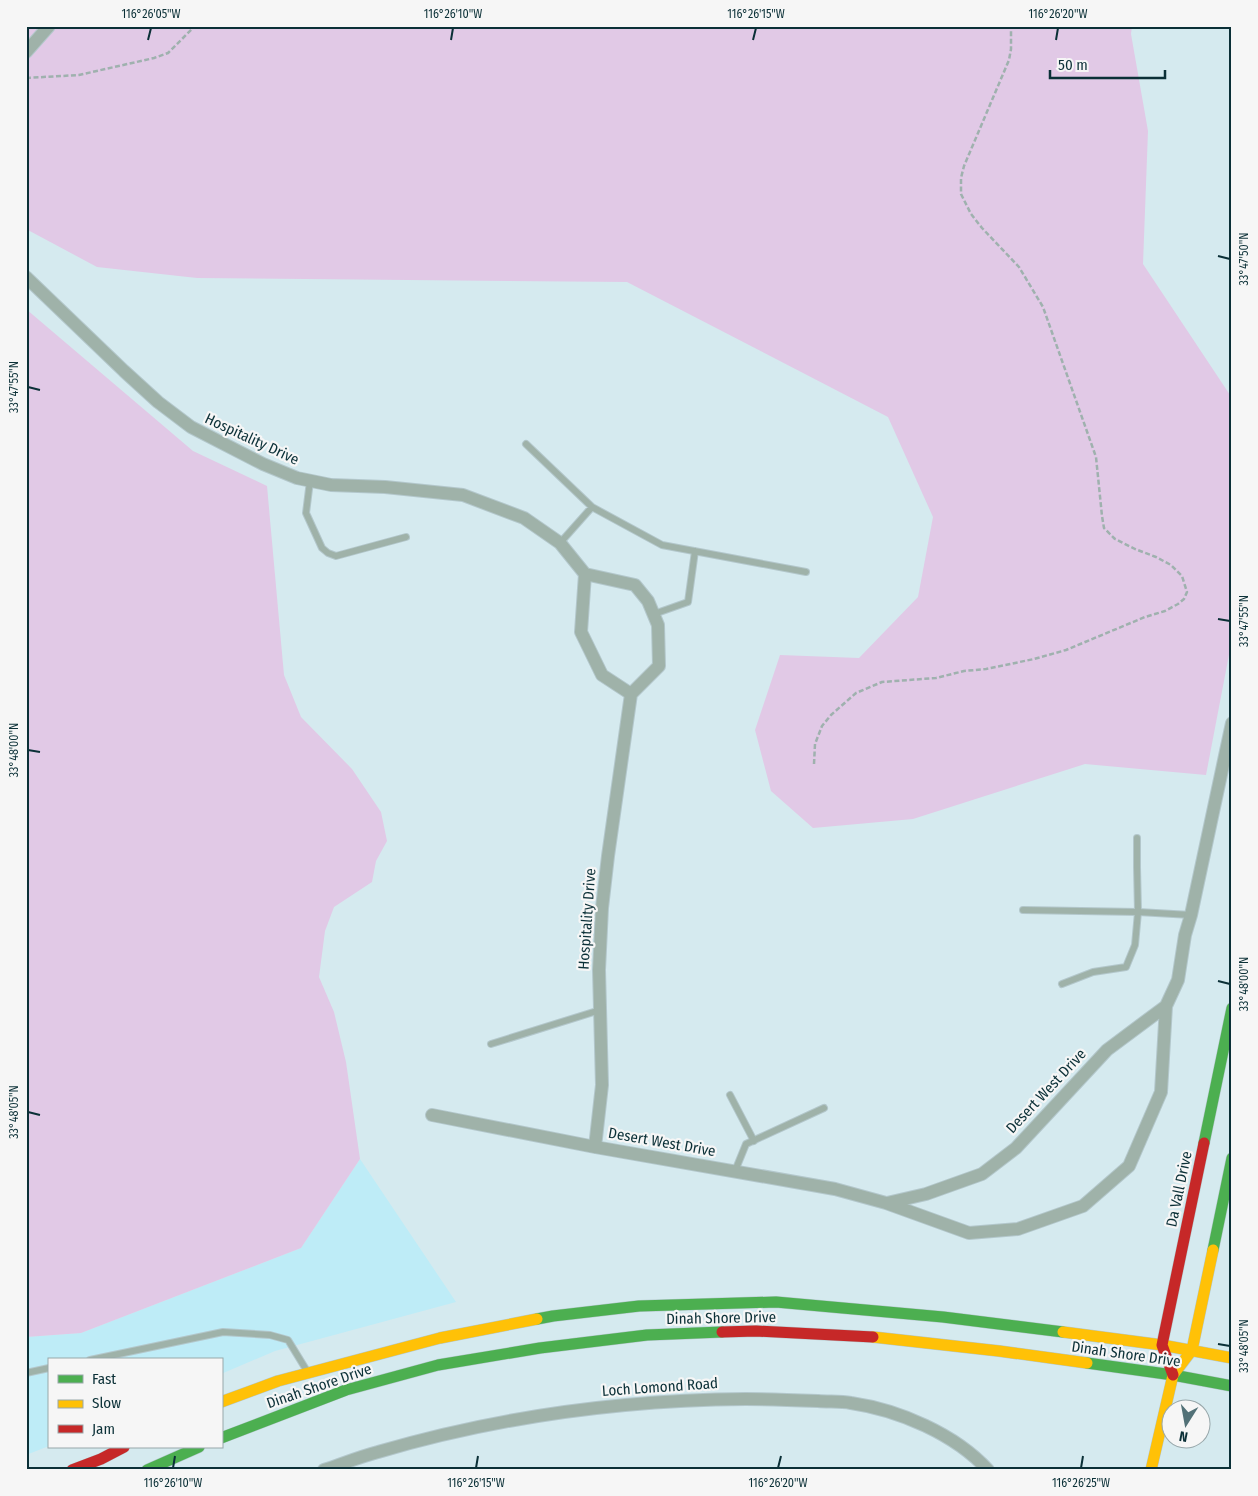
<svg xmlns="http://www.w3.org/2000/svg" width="1258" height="1496" font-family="'Fira Sans Condensed',sans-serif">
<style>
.built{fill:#beecf7}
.green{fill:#e1c9e6}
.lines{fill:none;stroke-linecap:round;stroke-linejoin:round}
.lane-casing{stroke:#b3c7cb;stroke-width:8}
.street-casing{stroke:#b3c7cb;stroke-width:14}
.fast-casing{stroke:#b3c7cb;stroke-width:12}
.slow-casing{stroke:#b3c7cb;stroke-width:12}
.jam-casing{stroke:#b3c7cb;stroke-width:12}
.path{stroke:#9fb1ae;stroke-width:2.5;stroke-dasharray:5 2.5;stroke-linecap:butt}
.lane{stroke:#9fb2a9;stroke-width:6}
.street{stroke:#9fb2a9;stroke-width:12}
.fast{stroke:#4caf50;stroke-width:11}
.slow{stroke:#ffc107;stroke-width:11}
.jam{stroke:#c62828;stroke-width:11}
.ticks{fill:none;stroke:#0b3037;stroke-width:2}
.labels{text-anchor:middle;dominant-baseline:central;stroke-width:4.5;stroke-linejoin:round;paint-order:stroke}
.street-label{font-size:15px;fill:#0b3037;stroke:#f6f6f6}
.neatline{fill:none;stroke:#0b3037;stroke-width:2}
.ticks-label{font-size:12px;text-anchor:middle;fill:#0b3037}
</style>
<rect width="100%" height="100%" fill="#d5eaef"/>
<path class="built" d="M360 1159 456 1302 275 1351 221 1374V1360H49V1446L26 1455V1337L81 1333 301 1248Z"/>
<path class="green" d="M26 26H1132L1131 34 1148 131 1143 264 1232 398V639L1206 775 1085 764 913 819 813 828 771 791 755 730 780 655 859 658 918 597 933 517 888 417 627 282 197 278 97 267 26 229Z
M26 309 193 451 267 486 284 675 301 717 352 769 381 812 387 841 376 861 372 882 334 907 325 931 319 977 334 1012 346 1062 360 1159 301 1248 81 1333 26 1337Z"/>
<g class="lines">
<g class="lane-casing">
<path id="lane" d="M526 444 592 507 662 545 806 572
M310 481 306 513 322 548 328 553 336 556 406 537
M560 543 592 507
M654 614 688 602 695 551
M1023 910 1138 912 1191 915
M1062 984 1093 972 1126 967 1135 945 1138 912 1137 867V838
M491 1044 600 1010
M730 1095 754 1141
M735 1171 746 1144 824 1108
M90 1360 223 1332 270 1335 288 1340 307 1371
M26 1373 49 1368"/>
</g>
<g class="street-casing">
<path id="street" d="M26 52 49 26
M26 277 124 371 158 402 191 427 263 464 297 478 331 485 385 487 463 495 524 518 560 543 585 574 581 632 602 675 631 694 659 666 658 625 648 601 635 585 585 574
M432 1115 595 1147 835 1189 886 1203 969 1233 1018 1229 1083 1206 1129 1166 1161 1092 1166 1006 1178 980 1185 935 1191 915 1232 723
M595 1147 602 1085 599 970 602 908 608 856 631 694
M887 1203 926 1194 982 1174 1016 1148 1107 1050 1166 1006
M324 1470C342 1464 359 1457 378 1452 497 1417 621 1400 746 1399 770 1399 794 1400 818 1401 829 1402 840 1401 851 1403 899 1410 955 1434 988 1470"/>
</g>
<g class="fast-casing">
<path id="fast" d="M1204 1143 1232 1008
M1213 1250 1232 1158
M537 1319 553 1316 639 1306 776 1302 943 1317 1063 1332
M1087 1363 1173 1375 1232 1386
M221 1438 346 1390 438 1365 540 1348 647 1335 722 1332
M147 1470 199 1447"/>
</g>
<g class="slow-casing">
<path id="slow" d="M1063 1332 1162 1345 1232 1358
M873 1337 999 1351 1087 1363
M221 1402 278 1381 440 1338 537 1319
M1151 1470 1173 1375 1192 1350 1213 1250"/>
</g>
<g class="jam-casing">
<path id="jam" d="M722 1332 756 1331 873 1337
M1173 1375 1162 1345 1204 1143
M72 1470 101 1459 124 1447"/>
</g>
<path class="path" d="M26 78 79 75 154 58 168 53 195 26
M814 764 815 744 822 726 831 715 856 693 882 682 936 678 964 671 986 669 1034 659 1066 650 1145 617 1165 611 1178 604 1184 599 1187 592 1182 576 1171 565 1156 557 1135 549 1115 539 1104 528 1102 516 1096 457 1043 307 1019 267 982 228 971 214 961 194V178L964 166 1009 60 1011 49V26"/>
<use href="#lane" class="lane"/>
<use href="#street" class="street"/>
<use href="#fast" class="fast"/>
<use href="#slow" class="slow"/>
<use href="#jam" class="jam"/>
</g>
<path class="ticks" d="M148 40 151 28M451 40 453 28M753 40 756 28M1056 40 1058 28M1218 256 1230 259M28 387 40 390M1218 619 1230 621M28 750 40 752M1218 981 1230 984M28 1112 40 1115M1218 1344 1230 1346M173 1468 175 1456M476 1468 478 1456M778 1468 781 1456M1081 1468 1083 1456"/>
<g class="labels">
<g class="street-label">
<text transform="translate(252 439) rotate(25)">Hospitality Drive</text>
<text transform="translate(587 919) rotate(-86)">Hospitality Drive</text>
<text transform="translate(1046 1091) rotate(-47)">Desert West Drive</text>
<text transform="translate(662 1142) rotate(10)">Desert West Drive</text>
<text transform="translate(1179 1189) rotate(-78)">Da Vall Drive</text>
<text transform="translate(721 1318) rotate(-1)">Dinah Shore Drive</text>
<text transform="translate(1126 1354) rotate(8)">Dinah Shore Drive</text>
<text transform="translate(319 1386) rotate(-19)">Dinah Shore Drive</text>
<text transform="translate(660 1387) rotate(-4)">Loch Lomond Road</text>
</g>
</g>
<rect width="1258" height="1496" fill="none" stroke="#f6f6f6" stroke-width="55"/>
<rect x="48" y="1358" width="175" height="90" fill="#f6f6f6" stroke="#98a7aa"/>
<rect x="58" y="1375" width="25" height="8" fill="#4caf50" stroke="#98a7aa"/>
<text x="92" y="1384" font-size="15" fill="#0b3037">Fast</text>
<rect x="58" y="1400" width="25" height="8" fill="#ffc107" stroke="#98a7aa"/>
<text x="92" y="1408" font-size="15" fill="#0b3037">Slow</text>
<rect x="58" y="1425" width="25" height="8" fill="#c62828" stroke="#98a7aa"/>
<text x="92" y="1434" font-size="15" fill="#0b3037">Jam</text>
<g transform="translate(1186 1424) rotate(191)"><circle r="24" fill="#f6f6f6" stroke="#98a7aa"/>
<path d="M0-4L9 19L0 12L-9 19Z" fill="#527177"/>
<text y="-8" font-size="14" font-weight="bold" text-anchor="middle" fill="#0b3037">N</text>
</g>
<path d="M1050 70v8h115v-8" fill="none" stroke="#0b3037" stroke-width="2.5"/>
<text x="1058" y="70" font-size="15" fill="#0b3037" stroke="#f6f6f6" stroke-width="4" paint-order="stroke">50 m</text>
<rect x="28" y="28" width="1202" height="1440" class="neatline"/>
<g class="ticks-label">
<text x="151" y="18">116°26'05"W</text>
<text x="453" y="18">116°26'10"W</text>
<text x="756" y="18">116°26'15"W</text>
<text x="1058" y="18">116°26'20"W</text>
<text transform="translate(1244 259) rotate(-90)" y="4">33°47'50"N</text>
<text transform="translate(14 387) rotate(-90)" y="4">33°47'55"N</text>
<text transform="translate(1244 621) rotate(-90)" y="4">33°47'55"N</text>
<text transform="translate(14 750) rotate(-90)" y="4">33°48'00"N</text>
<text transform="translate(1244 984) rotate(-90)" y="4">33°48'00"N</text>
<text transform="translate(14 1112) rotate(-90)" y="4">33°48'05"N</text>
<text transform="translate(1244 1346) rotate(-90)" y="4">33°48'05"N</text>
<text x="173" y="1487">116°26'10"W</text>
<text x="476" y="1487">116°26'15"W</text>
<text x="778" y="1487">116°26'20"W</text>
<text x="1081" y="1487">116°26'25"W</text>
</g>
</svg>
